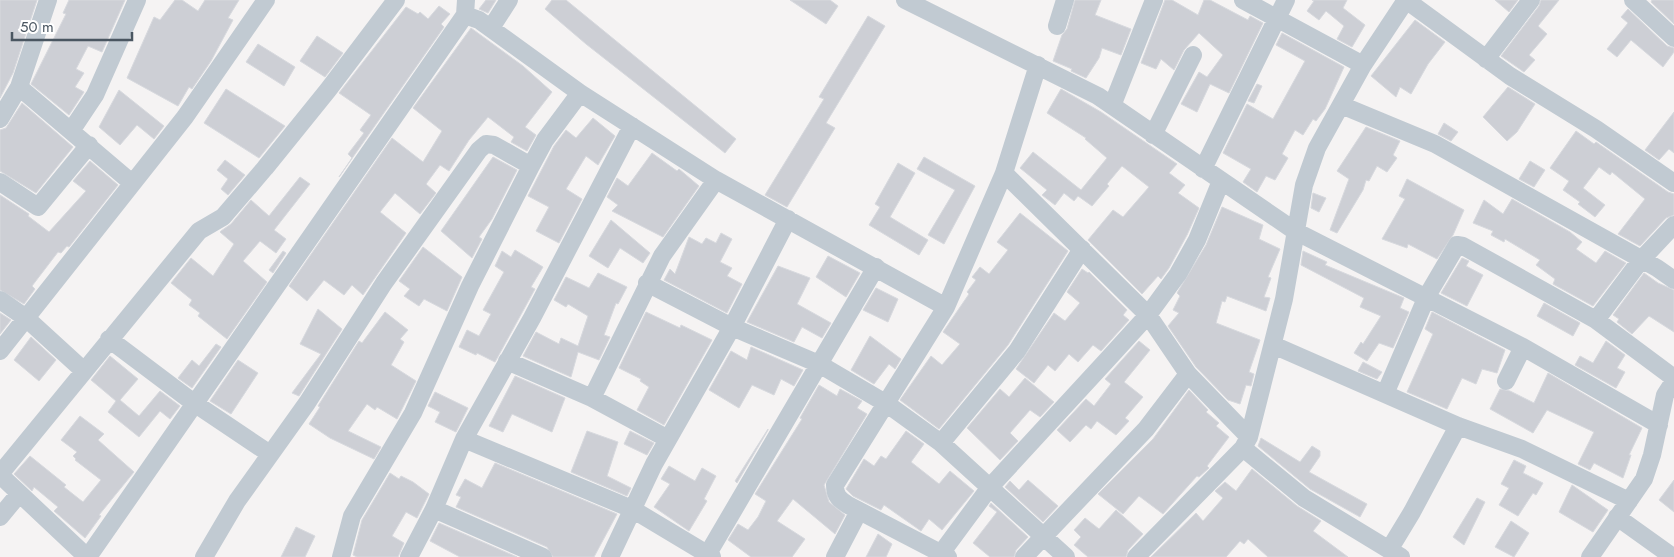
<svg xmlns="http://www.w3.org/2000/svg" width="1674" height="557" font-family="Jost,sans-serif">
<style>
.building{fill:#cdcfd5;stroke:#d7d9de}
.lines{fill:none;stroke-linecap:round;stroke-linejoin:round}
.minor{stroke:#c1cad2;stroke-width:18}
</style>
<rect width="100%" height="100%" fill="#f5f3f3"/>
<path class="building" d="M0 0H37L13 73 0 98Z
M69 0H125L102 52 88 46 76 69 84 73 75 87 84 92 69 115 31 84 66 14 63 13Z
M175 0H182L198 11 205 0H239L228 18 233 20 211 61 192 89 189 87 178 106 127 78 154 17 160 20Z
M486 0H496L488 13 479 9Z
M552 0H566L736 139 725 153 586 44 545 9Z
M790 0H830L838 6 826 24Z
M1075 0H1101L1095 15 1131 29 1121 55 1102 48 1099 58 1086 78 1071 71 1072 69 1053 61 1062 35 1067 29Z
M1165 0H1172L1198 15 1204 0H1210L1248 20 1250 16 1263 23 1229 93 1210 84 1197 112 1181 104 1199 72 1207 77 1223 55 1199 33 1184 50 1174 70 1161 59 1156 69 1141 63Z
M1312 0H1347L1343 8 1365 25 1352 47 1337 39 1344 26 1326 11 1319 20 1307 11 1314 1Z
M1495 0H1518L1509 12Z
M1541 0H1559L1538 26 1547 34 1529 55 1535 60 1524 72 1501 56 1539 6Z
M1652 0H1674V24L1651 2Z
M439 6 450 14 441 24 444 27 339 177 352 158 348 154 364 133 360 130 371 115 339 93 406 7 418 14 420 12 428 19Z
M1628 9 1667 46 1674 48V52L1663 67 1631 40 1617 57 1607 49 1628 23 1621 17Z
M868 16 885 26 826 123 835 128 787 207 765 195 824 99 819 97Z
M1415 20 1445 42 1428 64 1411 94 1400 87 1396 97 1371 76Z
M471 28 523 66 552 92 525 127 536 135 527 151 511 142 514 137 488 117 469 140 449 171 440 165 426 184 436 193 420 214 395 193 380 212 406 233 363 295 352 285 344 295 324 280 307 301 289 286 392 138 423 162 442 131 413 108Z
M1282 33 1344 67 1325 109 1316 121 1313 119 1303 135 1295 130 1282 154 1288 158 1275 180 1266 176 1257 192 1243 182 1251 169 1223 153 1247 104 1273 119 1305 61 1276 45Z
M317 36 343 53 325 77 300 61Z
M258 44 295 67 284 86 246 62Z
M1257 84 1262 86 1254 103 1248 101Z
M1508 87 1535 104 1517 132 1507 141 1483 117Z
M226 89 285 126 259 158 204 123Z
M1061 89 1101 112 1177 164 1169 173 1185 185 1178 193 1199 208 1187 235 1169 268 1161 279 1158 276 1142 294 1088 240 1113 210 1123 217 1149 187 1122 166 1107 184 1109 186 1092 206 1078 196 1074 201 1064 193 1055 205 1042 195 1047 190 1020 168 1033 152 1081 190 1107 158 1085 139 1086 138 1047 113Z
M119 90 164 126 154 139 137 125 120 145 99 127Z
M22 103 73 147 36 193 0 171V130L6 128Z
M1674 112V153L1669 149 1659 160 1645 150Z
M593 118 615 136 598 165 586 156 566 189 582 199 559 243 536 231 549 207 528 196 554 146 566 130 576 138Z
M1444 123 1458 132 1451 141 1438 134Z
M1366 127 1400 141 1393 155 1397 158 1387 172 1377 166 1369 181 1366 180 1363 190 1337 233 1330 230 1349 179 1337 171Z
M1576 131 1594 144 1596 142 1668 192 1674 194V215L1666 218 1640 246 1618 234 1645 199 1612 172 1610 175 1599 167 1583 188 1605 205 1595 217 1578 204 1580 202 1563 190 1569 181 1550 168Z
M652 153 677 171 679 169 699 186 663 237 612 211 618 205 607 197 617 178 628 186Z
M493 157 517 170 492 219 479 237 482 239 472 258 441 231Z
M924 157 975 186 944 244 928 235 955 190 917 169Z
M225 160 245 175 228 195 221 189 228 179 217 170Z
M90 161 118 185 69 247 67 246 61 253 58 252 32 286 35 289 24 304 0 290V195L29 214 28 216 49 232 86 191 73 181Z
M1530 161 1545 170 1534 187 1519 179Z
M898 163 915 173 890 217 928 240 919 255 869 225 880 207 875 204Z
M300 177 310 184 274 230 286 239 276 253 260 241 243 261 267 282 227 339 198 316 200 313 189 305 192 300 171 283 191 258 213 276 234 244 220 232 221 231 231 224 251 200 269 216Z
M1407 179 1464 210 1453 235 1437 259 1408 244 1407 248 1382 239 1405 199 1399 196Z
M1313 193 1326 198 1319 212 1311 208Z
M1512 199 1570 232 1582 242 1576 249 1596 263 1605 251 1626 263 1593 306 1553 284 1555 279 1536 265 1540 260 1505 239 1504 242 1491 235 1493 231 1473 223 1484 200 1503 214Z
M1222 207 1263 225 1259 239 1280 249 1268 277 1271 278 1264 297 1270 298 1266 311 1227 296 1225 302 1222 301 1216 323 1260 340 1249 372 1254 374 1251 386 1246 385 1240 404 1228 400 1196 367 1168 326 1179 313 1173 310 1180 296 1177 293 1206 245Z
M1020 213 1068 251 1008 345 939 429 900 400 931 356 942 365 960 344 943 332 969 294 967 292 976 280 972 277 980 267 989 274 1008 250 997 242Z
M611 220 650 253 643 263 620 248 608 268 589 256Z
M721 233 732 239 720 262 732 268 727 276 742 284 727 313 664 280 670 269 675 274 689 237 702 244 706 238 716 243Z
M423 247 462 277 447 311 424 299 419 306 404 296 410 289 399 281Z
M515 250 543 267 531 287 535 289 495 362 477 353 476 355 459 347 467 330 479 336 491 314 483 310 504 272 495 266 502 251 511 257Z
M283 251 286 253 273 273 269 270Z
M1303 251 1327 262 1325 265 1404 298 1400 308 1409 312 1393 348 1379 343 1367 361 1354 353 1361 342 1363 344 1381 316 1360 307 1364 298 1301 265Z
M828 256 860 273 846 297 816 277Z
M1462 258 1469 261 1466 266 1483 275 1467 306 1441 293Z
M778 266 810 278 797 304 831 323 822 338 802 327 794 342 747 322Z
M1082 269 1088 273 1089 272 1127 310 1123 315 1129 320 1101 351 1093 345 1078 362 1069 354 1055 371 1048 365 1034 383 1016 369 1054 313 1065 321 1080 303 1067 292Z
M598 273 627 287 618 304 616 303 604 335 610 337 599 360 578 352 571 377 523 356 536 332 559 344 561 338 578 346 588 316 568 304 566 307 554 300 566 277 589 288Z
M1644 273 1658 283 1674 290V332L1649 316 1632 334 1617 322 1619 319 1613 315Z
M876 288 898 299 888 322 863 310Z
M1544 303 1580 323 1573 336 1537 316Z
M318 309 342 329 299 396 292 393 321 354 300 344Z
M385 312 408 330 400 339 404 342 391 365 416 381 397 419 377 407 375 410 367 404 348 431 381 447 374 459 330 438 309 424 320 407 318 406 359 341 362 343Z
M646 312 680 328 681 325 712 340 664 425 637 410 649 387 640 381 641 379 619 368Z
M1432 312 1505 350 1497 373 1482 369 1476 384 1462 378 1447 409 1407 392 1433 334 1425 329Z
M0 313 11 320 0 334Z
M870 336 901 359 895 369 889 364 874 384 851 370Z
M31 337 56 360 39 381 14 360Z
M1139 341 1150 350 1124 382 1143 397 1125 418 1129 421 1116 435 1097 421 1091 429 1086 425 1070 442 1057 430 1086 399 1094 406 1111 384 1105 379Z
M1606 341 1625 355 1617 368 1625 372 1616 388 1575 365 1580 356 1593 363Z
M216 344 221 347 192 388 178 378 192 360 199 366Z
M751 347 803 370 794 386 781 379 774 395 752 385 739 408 709 390 731 351 747 360Z
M110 356 138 379 120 400 139 416 160 391 180 406 170 419 160 411 139 437 108 412 116 401 91 380Z
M238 360 258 373 231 414 210 401Z
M1363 362 1382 372 1377 379 1358 371Z
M1548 373 1642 428 1629 455H1631L1623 478 1594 463 1590 470 1578 464 1594 432 1547 410 1533 433 1490 409 1500 389 1510 391 1534 403Z
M515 376 565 398 552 432 512 414 503 432 489 426Z
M1025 378 1054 402 1040 417 1030 410 1010 433 1018 441 1000 460 967 428 1000 389 1009 397Z
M819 385 837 396 840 389 862 401 857 408 867 414 824 485 829 502 845 515 835 534 793 499 777 521 805 539 792 557H751L728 540 738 524 748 530 758 517 766 501 755 494 802 419 800 418Z
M1189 390 1208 410 1206 412 1219 423 1216 426 1229 437 1207 466 1209 468 1199 477 1197 476 1163 514 1139 496 1123 514 1098 494 1153 439Z
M435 392 468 408 456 432 435 422 440 412 428 406Z
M80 416 104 434 98 440 134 472 99 515 101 516 85 538 54 511 58 507 34 487 32 491 14 474 30 456 66 485 64 487 83 502 101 480 75 460 76 459 73 456 77 452 61 440Z
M768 429V430L737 483 735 481Z
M587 431 618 442 607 476 631 488 627 496 571 472Z
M630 431 654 443 647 455 624 444Z
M906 431 924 444 911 462 939 484 950 471 974 491 942 530 929 519 921 531 884 505 881 510 853 496 846 489 864 459 874 466 881 456 886 459Z
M1261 438 1300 462 1312 446 1320 451V456L1309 472 1367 504 1360 517 1310 489 1258 446Z
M1514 460 1526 466 1523 473 1543 483 1536 495 1533 493 1518 516 1499 505 1509 488 1501 484Z
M495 463 617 514 594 557H553L547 547 456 507 461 497 456 495 465 479 482 488Z
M669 466 695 481 702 468 716 476 704 499 707 501 689 531 654 507 670 484 661 479Z
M1252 469 1297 506 1321 521 1313 531 1348 557H1268L1248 539 1244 544 1240 541 1226 557H1151L1196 513 1203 521 1223 498 1215 491 1225 482 1236 491Z
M390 473 399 479 401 476 413 482 429 494 417 518 406 512 392 536 404 543 398 557H357L353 555 362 520Z
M1028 480 1058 506 1043 522 1005 487 1010 481 1019 490Z
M1674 480V512L1659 500Z
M1572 485 1608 510 1593 532 1559 512Z
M1477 498 1485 502 1464 545 1453 537Z
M991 503 1028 537 1016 550 1014 557H990L973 543 997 512 989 506Z
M1116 510 1143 534 1128 550 1126 557H1088L1074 545 1081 537 1074 530 1085 518 1099 529Z
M1511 521 1529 533 1514 557 1495 547Z
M439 523 517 557H460L430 541Z
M296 527 315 536 305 557H281Z
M878 534 892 544 886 557H866Z"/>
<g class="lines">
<path class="minor" d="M905 0 1098 96 1295 231 1523 347 1659 425
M1243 0 1363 65
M1406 0 1510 76 1596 129 1674 183
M1633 0 1674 38
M465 15 479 20 580 93 716 180 946 307
M1057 26 1065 0
M491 28 509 0
M1486 59 1531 0
M19 87 132 183
M1341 105 1435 144 1657 268 1674 280
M1112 106 1154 0
M0 119 19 87 48 0
M71 131 95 95 137 0
M1153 135 1193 55
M1203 169 1286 0
M1004 173 1148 315 1188 374 1249 437
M0 182 38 207 89 145
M647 283 732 327 819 364 887 404 941 443 1066 557
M0 300 26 318 84 371
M1596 320 1641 260 1674 225
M109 339 194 403 270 454
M1273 345 1458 426 1522 449 1629 501
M0 351 185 117 266 0
M507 361 592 398 668 439
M1506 381 1523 347
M1385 394 1427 296 1457 245 1463 246 1596 320 1674 378
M592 398 662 256 716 180
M464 439 632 509 712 557
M941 443 1017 351 1082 249
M1243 448 1304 498 1401 557
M0 474 199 231 223 217 265 168 328 90 396 0
M0 475 87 557
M434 509 543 557
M0 517 19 494
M1617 517 1673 557
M1389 550 1412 512 1458 426
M942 552 990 487 1107 360 1148 315 1178 274 1197 240 1221 181
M88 557 465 15 466 0
M204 557 237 501 307 403 384 283 479 150 486 144 494 145 531 166
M341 557 352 516 413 413 470 286 531 166 545 140 580 93
M409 557 434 509 464 439 532 318 632 126
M610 557 654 464 732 327 788 219
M706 557 876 267
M835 557 859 511
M948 557 848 505C839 499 835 496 835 485L946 307 1004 173 1038 65
M1024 557 1146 429 1188 374
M1136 557 1243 448 1249 437 1284 299 1304 185 1317 148 1363 65 1406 0
M1590 557 1644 479 1652 455 1665 395 1674 381"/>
</g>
<path d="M12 32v8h120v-8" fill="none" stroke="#4a5661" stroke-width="2.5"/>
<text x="20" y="32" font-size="15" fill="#4a5661" stroke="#ffffff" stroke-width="4" paint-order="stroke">50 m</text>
</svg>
